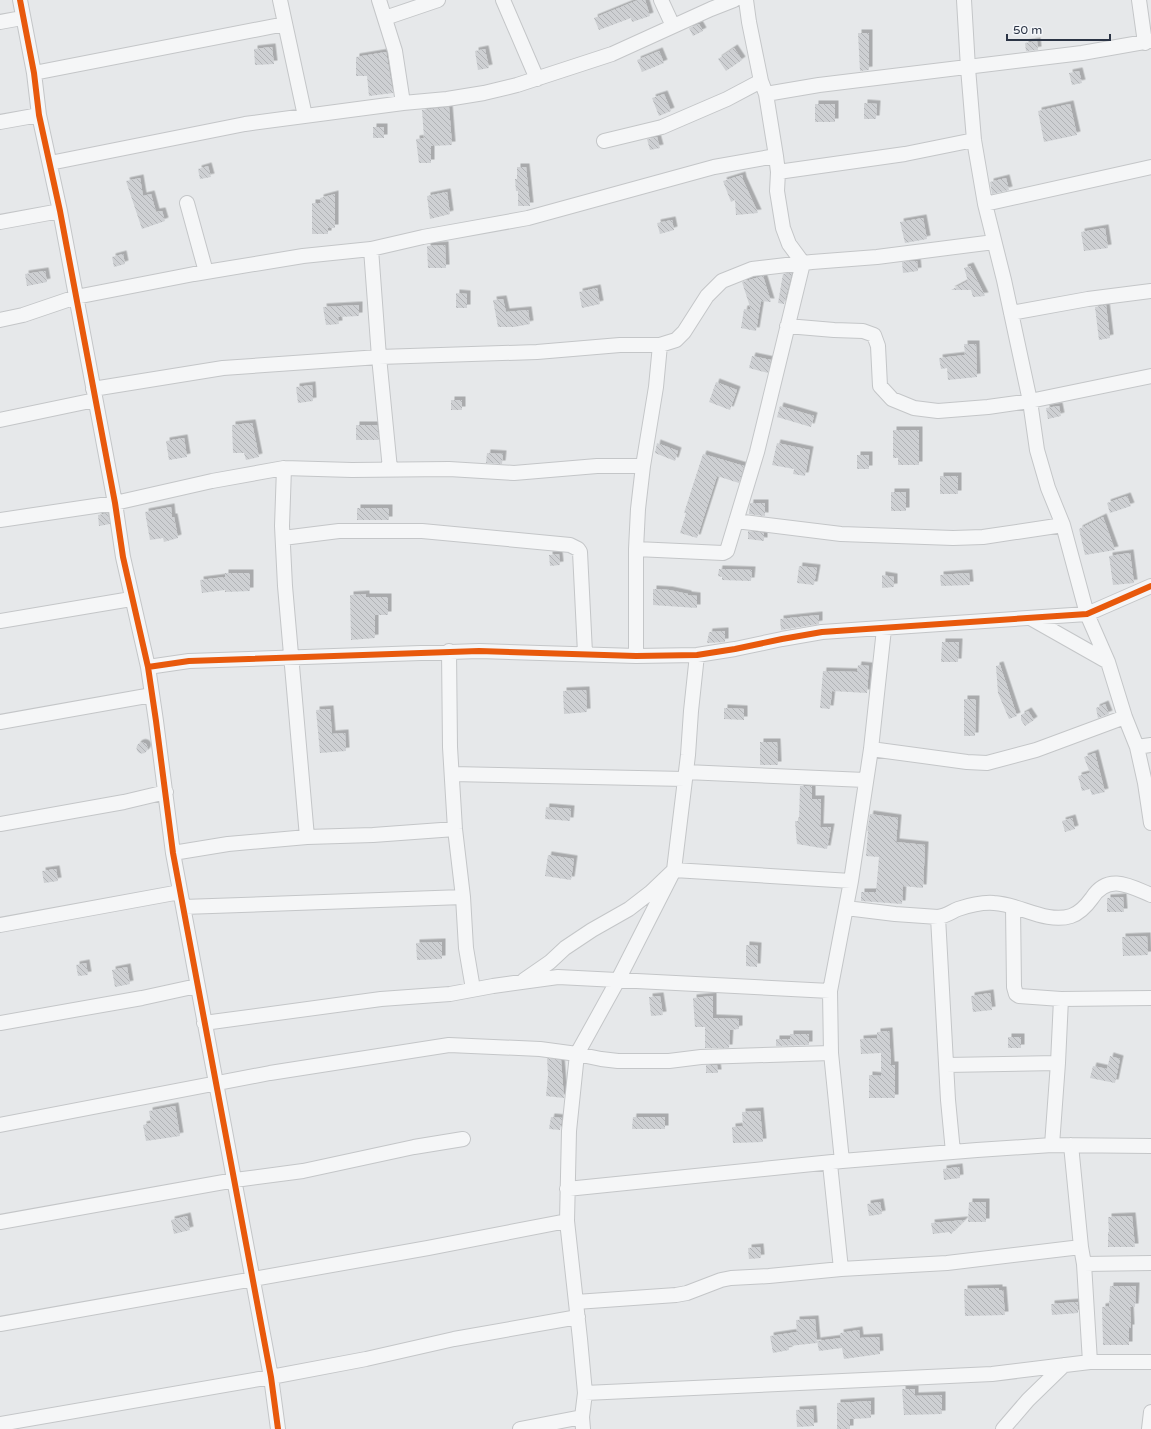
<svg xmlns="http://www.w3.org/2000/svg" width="1151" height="1429" font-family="'Varela Round',sans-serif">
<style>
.building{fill:url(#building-back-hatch);filter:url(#shadow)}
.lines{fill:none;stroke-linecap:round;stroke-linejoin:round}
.minor-casing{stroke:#c4c6c8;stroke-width:16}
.minor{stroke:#f5f6f7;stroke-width:14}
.cycleway-casing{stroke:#f4f6f9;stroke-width:8}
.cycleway{stroke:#e8590c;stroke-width:6}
</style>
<defs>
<pattern id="building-back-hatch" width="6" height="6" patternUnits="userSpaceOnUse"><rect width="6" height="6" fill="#ced0d3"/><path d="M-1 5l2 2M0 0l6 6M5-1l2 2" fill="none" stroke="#b1b3b6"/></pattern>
<filter id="shadow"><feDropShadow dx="3.5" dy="-3.5" stdDeviation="0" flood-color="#0004"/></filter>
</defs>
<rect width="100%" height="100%" fill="#e6e8ea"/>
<path class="building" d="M638 0H645L650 16 632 22 631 18 599 30 594 18Z
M699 24 703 31 693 36 689 28Z
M858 33H869V70L860 71Z
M1037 41 1038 50 1026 51 1025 43Z
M272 47 274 64 255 65 254 49Z
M734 48 742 60 726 71 718 59Z
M485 49 489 68 478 70 475 51Z
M659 51 664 63 642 72 637 60Z
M386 52 393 93 369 96 367 76H356V57Z
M1079 71 1082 83 1072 85 1069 73Z
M664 94 671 111 659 116 652 98Z
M864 103 877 104 876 119H864Z
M815 104H835V122H815Z
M1070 104 1077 135 1044 142 1038 111Z
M449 107 452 145 431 146V163H419L416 139 424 138 422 110Z
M373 127H384V138H373Z
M657 137 660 148 650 150 647 139Z
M208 166 211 177 200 179 198 169Z
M517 167H526L530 206H518V191H516L515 179H517Z
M742 175 743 180 758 213 736 215 735 200 731 202 723 181Z
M140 178 143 196 151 194 156 212 162 211 165 221 142 229 126 181Z
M1006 178 1009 190 992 194 990 182Z
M447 192 450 214 430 219 427 196Z
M335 194V228H328V234H312V203H321L320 198Z
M923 218 927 239 905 243 900 222Z
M672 220 674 230 660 234 657 223Z
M1105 228 1108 248 1084 251 1081 232Z
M445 245 446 268H428L427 246Z
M123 254 125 264 114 267 112 257Z
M917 261 918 271 903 273 902 262Z
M970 266 985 296 973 297 971 290H951L968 281 964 268Z
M45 271 47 282 27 286 25 274Z
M792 273 784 304 778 303 783 274Z
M763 276 771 302 761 301 756 331 741 328 744 309 751 310 742 282Z
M597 288 600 304 582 308 579 292Z
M456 293 467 294V308H456Z
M503 299 506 312 528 310 530 324 514 327H498L493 300Z
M359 305V316L338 317 339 324 326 325 323 307Z
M1106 305 1110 338 1099 340 1095 307Z
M964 344H976L977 377 948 380 947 368 941 369 939 358 965 355Z
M752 356 771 360 768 373 749 368Z
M716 382 737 390 730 410 709 402Z
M312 385 313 401 298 403 296 387Z
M451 400H462V410H451Z
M780 406 814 416 811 427 777 417Z
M1059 406 1061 416 1048 419 1046 408Z
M252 423 259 457 246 460 244 453H233L232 425Z
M356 425H377L379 440H356Z
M893 430H919V465H898V458H893Z
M184 438 187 457 169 460 166 441Z
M657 443 678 451 675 461 655 453Z
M777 443 810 450 805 476 793 474 794 469 772 465Z
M487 453 503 454 502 464 486 463Z
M703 454 744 466 739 483 717 476 697 538 680 533 686 513H684Z
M857 455H869V469H857Z
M940 476H958V494H940Z
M891 492H906V511H891Z
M1127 496 1131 506 1110 513 1107 503Z
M750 503H765V516L749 514Z
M171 507 172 517H174L178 538 164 542 163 538 150 540 145 512Z
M357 508H389V520H357Z
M108 513 110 524 99 526 98 515Z
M1103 517 1115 550 1085 555 1079 529Z
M748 531 764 533V541L748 539Z
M1130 553 1134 583 1113 585 1109 556Z
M559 554 560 565 550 566 549 555Z
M799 566 817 568 814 585 797 583Z
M719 569 752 570 751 581 722 580V577L718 576Z
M225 573H250V591L225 592V590L202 593 200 580 225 577Z
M969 573 970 585 941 586 940 575Z
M882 575 894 577V587L882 588Z
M653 589 669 590 688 594V595L697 596V608L653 605Z
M366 594V597H388V615H375V638L351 640 350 595Z
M819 615V624L781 630 780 619Z
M725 631V642L707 643 709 632Z
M942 642H959L958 662H941Z
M858 665 869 666 867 693 832 691 830 709 820 708 823 671 857 672Z
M1000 665 1017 716 1009 719 998 693 996 666Z
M586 690 587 712 564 714 563 691Z
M964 699H976L975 736H964Z
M1105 704 1109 714 1098 718 1096 708Z
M724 708 744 709V720L724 719Z
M330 709 332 734 345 733 346 751 320 753 316 710Z
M1028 711 1034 720 1025 726 1021 720V715Z
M760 742H777L778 765H760Z
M136.5 748a5.5 5.5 0 1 1 11 0a5.5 5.5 0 1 1-11 0Z
M1095 753 1105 792 1092 795 1090 789 1082 791 1078 776 1090 773 1084 757Z
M800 786H812V799H821L820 827H831L827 849 797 844 795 821H799Z
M546 807 571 809 570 821 545 819Z
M870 814 898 818 896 842 925 845 923 888 903 886 902 904 861 901V892H876L879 857 866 856 868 831H867Z
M1072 818 1075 829 1065 832 1062 821Z
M548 855 574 859 571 880 545 876Z
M56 869 58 881 44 883 42 871Z
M1123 897 1124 912H1107V898Z
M1147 936 1148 955 1123 956 1122 937Z
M442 942V959L417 960 416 943Z
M746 945 758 946 757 967 746 966Z
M86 963 88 975 78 976 76 965Z
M127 967 130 984 115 987 112 970Z
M990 993 992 1010 973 1012 971 996Z
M660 996 663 1015 651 1016 649 997Z
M713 996V1018L739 1019V1029L730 1030 729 1048H705V1027H695L693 998Z
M889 1031 891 1065H895V1098H869V1075L881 1076V1053L861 1054 860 1039 877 1038V1032Z
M790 1034H809V1045L776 1046V1039H790Z
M1008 1037H1021V1048H1008Z
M1110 1056 1120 1059 1115 1083 1090 1078 1093 1066 1107 1069Z
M547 1058 561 1060 564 1098 546 1096 548 1075Z
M706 1065H717L718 1073H706Z
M175 1106 180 1136 146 1141 143 1125 151 1123 149 1111Z
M760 1111 763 1142 733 1143 732 1127 743 1126 742 1112Z
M551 1117 562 1118 560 1130 549 1129Z
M633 1117H665V1129H632Z
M959 1167 960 1178 944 1180 943 1169Z
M880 1202 882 1214 869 1216 867 1204Z
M969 1202H986V1222H968Z
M187 1216 190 1230 174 1234 171 1220Z
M1132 1216 1135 1247H1108V1232H1109L1108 1217Z
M965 1220 951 1234 949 1232 933 1234 931 1223Z
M760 1247 761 1258 749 1259 748 1248Z
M1110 1286H1136L1135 1307H1130L1131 1328H1129V1345H1103L1102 1307 1109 1306Z
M999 1288V1290H1003L1005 1315 965 1316 964 1289Z
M1078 1302V1313L1052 1315 1051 1304Z
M815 1319 817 1343 789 1346V1350L773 1353 770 1336 797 1332 796 1320Z
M859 1330 860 1338 879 1337 880 1354 844 1359 842 1348 819 1351 817 1341 841 1338 840 1333Z
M902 1389H915V1396L942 1395V1414L904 1415Z
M871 1401V1418L850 1419V1429H837V1403Z
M813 1409 814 1426 797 1427 796 1410Z"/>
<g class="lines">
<g class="minor-casing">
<path id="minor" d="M20 0 34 73 39 115 60 211 115 503 123 557 148 667 156 721 173 853 271 1377 278 1429
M280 0 305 116
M379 0 395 51 403 103
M503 0 537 79
M661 0 673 26
M964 0 968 68 974 140 985 204 1004 280 1030 401 1037 450 1048 488 1063 525 1087 614 1108 662 1125 717 1137 747 1145 783 1151 823
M1139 0 1145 43
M385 18 438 0
M0 22 22 18
M34 73 285 24
M766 94 819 85 1082 53 1151 41
M0 122 39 115
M604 141 662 127 727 99 761 81
M50 163 245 124 403 103 447 99 484 93 517 85 612 54 711 9 734 0
M778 172 905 154 974 140
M187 203 206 272
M985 204 1151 167
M0 222 60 211
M1011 313 1088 299 1151 291
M0 320 23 315 76 297 194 274 303 256 371 249 423 237 528 218 714 167 776 156
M787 326 834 330 863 331 874 335 878 346 880 386 892 399 914 408 938 411 988 407 1030 401 1151 376
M93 389 223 368 379 357 371 249
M0 420 95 400
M284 468 282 526 285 586 307 837
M390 469 379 357 537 352 620 345H660L676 340 684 332 707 296 722 281 752 269 812 262 877 257 994 242
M0 520 115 503 212 481 284 468 352 470 449 469 514 473 597 466H643
M736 521 841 534 953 538 983 537 1063 525
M283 538 339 531H422L570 545 578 549 580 552 585 653
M636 549 723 553 727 551 757 452 803 263 789 244 783 228 777 191 778 172 776 156 766 94 761 81 749 22 746 0
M1032 619 1108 662
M0 621 131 599
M449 651 450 747 455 829 463 897 466 948 473 989
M636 656V549L638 509 643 466 656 387 660 345
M148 667 189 661 479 651 636 656 697 655 735 649 782 639 822 632 1087 614 1151 586
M0 722 152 695
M1137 747 1151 745
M871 749 967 762 987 763 1036 750 1125 717
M686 772 865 780
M452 774 685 779
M0 824 124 802 166 792
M173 853 228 844 307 837 373 835 455 829
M183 907 463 897
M1013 907 1014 987 1016 994 1019 996 1061 999 1151 998
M846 908 895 914 938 917C946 916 951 912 958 909 970 905 981 902 994 903 1019 904 1046 924 1071 916 1080 913 1087 905 1092 898 1108 873 1130 886 1151 895
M938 917 948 1100 953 1152
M0 925 180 892
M524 980 550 962 565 948 592 930 629 909 651 892 674 870 851 881
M0 1023 142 998 197 986
M204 1023 381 999 450 994 493 986 558 977 830 991
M946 1065 1058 1063
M0 1125 270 1073 449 1045 540 1049 577 1054 601 1059 618 1061H669L701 1057 831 1053
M1052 1145 1058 1063 1061 999
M1071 1145 1081 1247 1084 1264 1090 1362
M842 1161 831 1053 830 991 851 881 871 749 884 629
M830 1164 841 1269
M567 1189 842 1161 977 1150 1052 1145 1151 1146
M0 1222 235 1180 303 1171 414 1147 463 1139
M1084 1264 1151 1263
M576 1302 676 1295 687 1293 721 1280 731 1278 769 1276 841 1269 947 1263 1081 1247
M0 1324 428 1248 567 1221
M585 1393 992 1374 1090 1362H1151
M0 1424 271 1377 366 1359 454 1339 578 1317
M520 1429 582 1417
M583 1429 582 1417 585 1393 580 1339 567 1221 569 1131 577 1054 618 980 674 870 688 755 691 711 697 655
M1003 1429 1028 1400 1064 1365
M1149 1429 1151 1412"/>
</g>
<use href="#minor" class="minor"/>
<g class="cycleway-casing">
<path id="cycleway" d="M20 0 34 73 39 115 60 211 115 503 123 557 148 667 156 721 173 853 271 1377 278 1429
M148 667 189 661 479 651 636 656 697 655 735 649 782 639 822 632 1087 614 1151 586"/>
</g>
<use href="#cycleway" class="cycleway"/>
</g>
<path d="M1007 34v6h103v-6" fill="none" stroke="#2b3445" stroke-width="2"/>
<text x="1013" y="34" font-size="12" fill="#2b3445" stroke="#f4f6f9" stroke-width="3" paint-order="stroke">50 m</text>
</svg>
